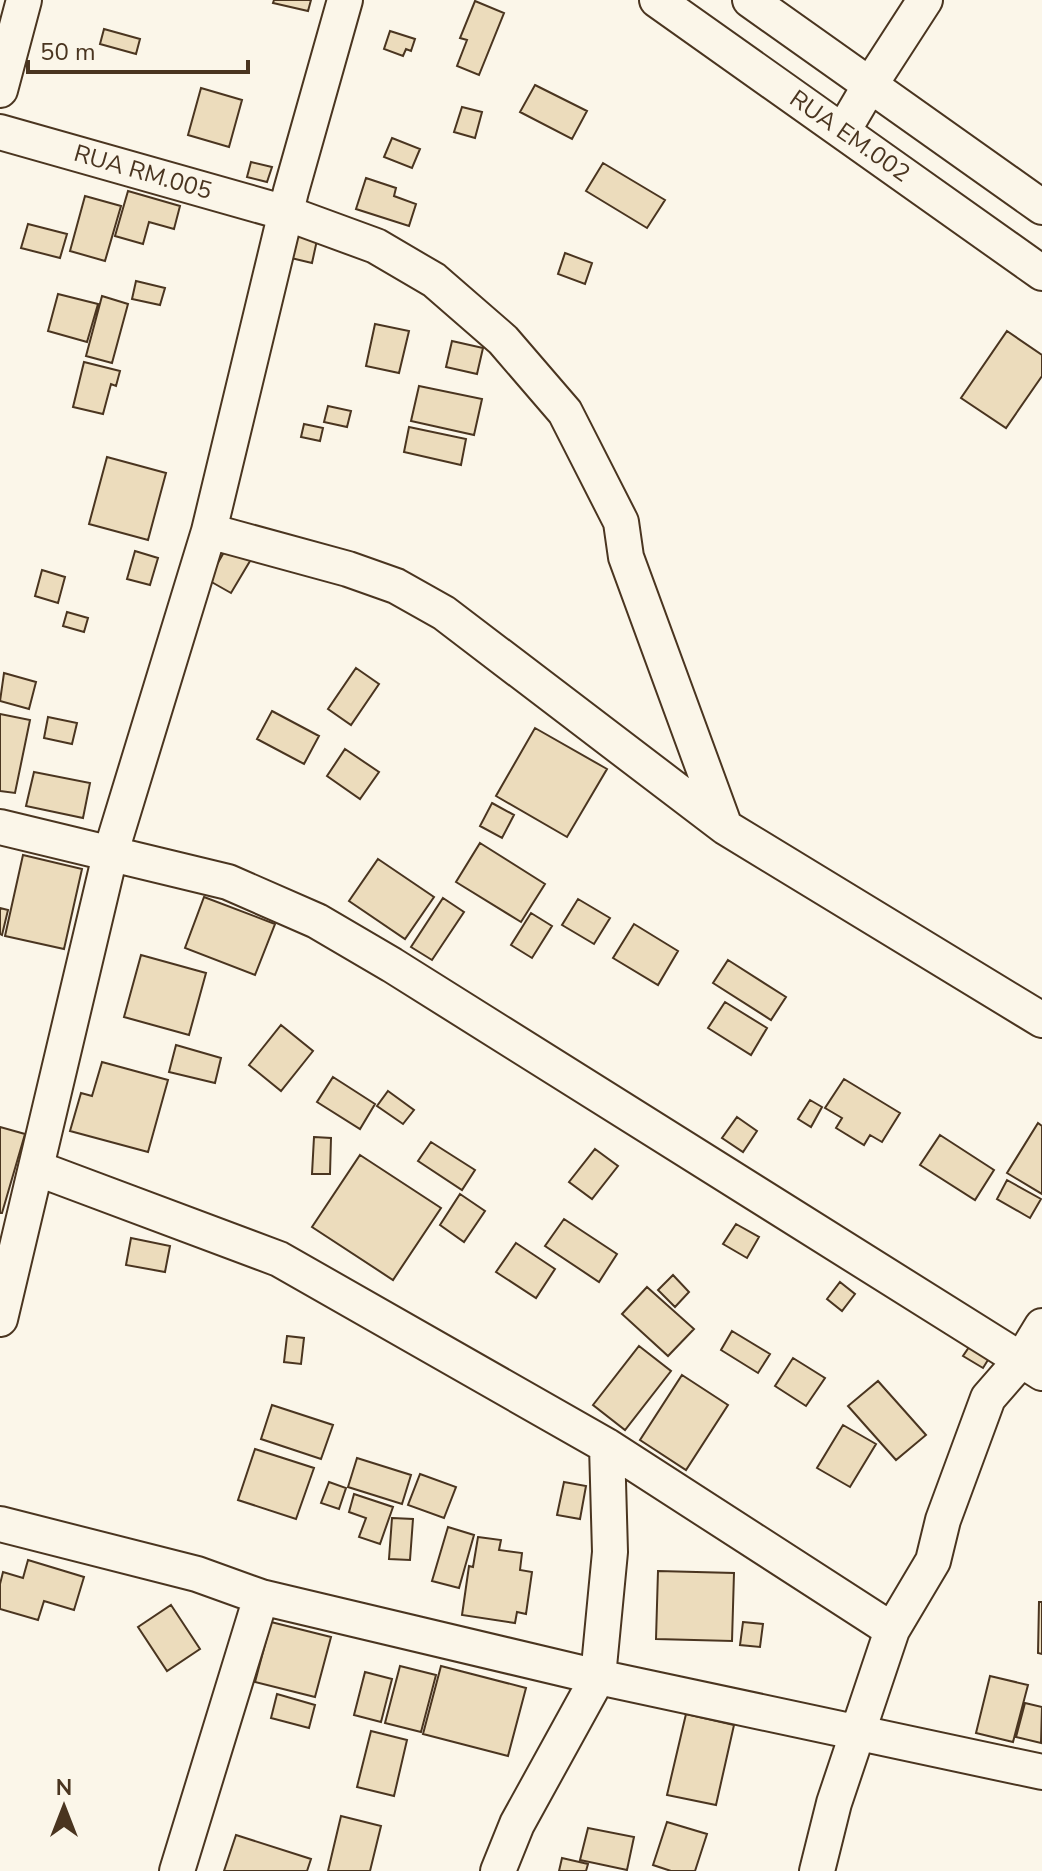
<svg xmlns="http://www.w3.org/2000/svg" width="1042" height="1871" font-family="'Nunito Sans',sans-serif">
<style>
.building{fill:#ecdcbc;stroke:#4a3520;stroke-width:2}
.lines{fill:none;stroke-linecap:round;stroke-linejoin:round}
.minor-casing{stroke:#4a3520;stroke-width:38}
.minor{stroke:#fbf6e9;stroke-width:34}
.labels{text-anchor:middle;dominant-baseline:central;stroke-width:6;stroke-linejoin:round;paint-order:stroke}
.street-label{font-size:24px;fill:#4a3520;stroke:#fbf6e9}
</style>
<rect width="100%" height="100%" fill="#fbf6e9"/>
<path class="building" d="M274 0H311L308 11 273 3Z
M475 1 504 13 479 75 457 66 467 40 460 38Z
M104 29 140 39 136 54 100 44Z
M390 31 415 39 411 51 406 49 403 56 384 49Z
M535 85 587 111 572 139 520 112Z
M201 88 242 100 229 147 188 135Z
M462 107 482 112 475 138 454 132Z
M392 138 420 149 412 168 384 157Z
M251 162 272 167 267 182 247 177Z
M603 163 665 200 647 228 586 191Z
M366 178 396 188 394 196 416 204 409 226 356 209Z
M128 191 180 206 174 229 149 222 143 244 115 236Z
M85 196 121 206 105 261 70 251Z
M28 224 67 234 60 258 21 248Z
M296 235 317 240 312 263 291 258Z
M565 253 592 263 585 284 558 274Z
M136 281 165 288 160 305 132 299Z
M58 294 98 304 87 342 48 331Z
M102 296 128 304 112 363 86 356Z
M375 324 409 331 399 373 366 366Z
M1007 331 1042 355V376L1006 428 961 398Z
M452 341 483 348 477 374 446 367Z
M84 362 120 371 116 386 111 384 103 414 73 407Z
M419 386 482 399 474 435 411 421Z
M328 406 351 411 347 427 324 422Z
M304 424 323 428 320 441 301 437Z
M409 427 466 439 461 465 404 452Z
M107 457 166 473 148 540 89 524Z
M227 547 250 561 231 593 208 580Z
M135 551 158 558 150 585 127 579Z
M42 570 65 577 58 603 35 596Z
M67 612 88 618 84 632 63 626Z
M356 668 379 684 351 725 328 709Z
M4 673 36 682 29 709 0 701Z
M272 711 319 736 304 764 257 739Z
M0 714 30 720 15 793 0 791Z
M48 717 77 723 72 744 44 738Z
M535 728 607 769 567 837 496 796Z
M345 749 379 772 360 799 327 776Z
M34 772 90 783 83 818 26 806Z
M492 803 514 815 502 838 480 826Z
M480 843 545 884 521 922 456 882Z
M23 855 82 869 64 949 5 936Z
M378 859 434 897 405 939 349 901Z
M204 897 275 924 255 975 185 948Z
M443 898 464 912 432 960 411 947Z
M578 899 610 918 594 944 562 925Z
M0 908 8 910 2 935 0 934Z
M531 913 552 926 532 958 511 945Z
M634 924 678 951 658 985 613 958Z
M141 955 206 973 189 1035 124 1017Z
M728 960 786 997 771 1020 713 983Z
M725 1002 767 1028 751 1055 708 1028Z
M281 1025 313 1051 281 1091 249 1065Z
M176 1045 221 1058 215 1083 169 1072Z
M102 1062 168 1080 148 1152 70 1131 81 1093 92 1096Z
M333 1077 375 1104 360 1129 317 1102Z
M844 1079 900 1113 882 1142 870 1135 864 1145 836 1128 842 1118 825 1108Z
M388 1091 414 1110 403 1124 377 1106Z
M810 1100 822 1107 811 1127 798 1119Z
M737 1117 757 1131 743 1152 722 1138Z
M1038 1123 1042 1126V1194L1007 1173Z
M0 1127 25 1134 2 1213H0Z
M940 1135 994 1170 975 1200 920 1165Z
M314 1137 331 1138 330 1174H312Z
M431 1142 475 1170 462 1190 418 1161Z
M595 1149 618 1166 592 1199 569 1182Z
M360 1155 441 1208 393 1280 312 1227Z
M1007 1180 1041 1199 1030 1218 997 1199Z
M460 1194 485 1211 464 1242 440 1225Z
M564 1219 617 1254 599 1282 545 1246Z
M736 1224 759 1237 747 1258 723 1244Z
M131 1238 170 1246 165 1272 126 1265Z
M516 1243 555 1269 536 1298 496 1272Z
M673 1275 689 1292 675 1307 658 1290Z
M840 1282 855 1294 842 1311 827 1299Z
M647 1287 694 1329 668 1356 622 1314Z
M732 1331 770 1354 758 1373 721 1350Z
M978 1334 996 1347 983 1368 963 1356Z
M287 1336 304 1338 301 1364 284 1362Z
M639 1346 671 1371 625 1430 593 1405Z
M793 1358 825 1378 806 1406 775 1386Z
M682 1375 728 1405 686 1470 640 1440Z
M878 1381 926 1435 896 1460 848 1406Z
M272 1405 333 1425 321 1459 261 1439Z
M843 1425 876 1444 850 1487 817 1468Z
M255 1449 314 1468 296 1519 238 1500Z
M357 1458 411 1475 402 1504 348 1487Z
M420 1474 456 1487 444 1518 408 1505Z
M329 1482 346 1488 339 1509 321 1503Z
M564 1482 586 1486 580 1519 557 1515Z
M354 1494 393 1507 380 1544 359 1537 366 1518 349 1512Z
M392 1518 413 1519 410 1560 389 1559Z
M448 1527 474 1535 459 1588 432 1581Z
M478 1537 501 1540 499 1550 522 1553 520 1570 532 1572 526 1614 517 1612 515 1623 462 1615 469 1566 473 1567Z
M28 1560 84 1577 74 1610 44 1601 38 1620 0 1609V1584L3 1572 23 1578Z
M658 1571 734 1573 732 1641 656 1639Z
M1039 1602H1042V1654L1038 1653Z
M171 1605 200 1649 167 1671 138 1627Z
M271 1622 331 1637 315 1697 255 1682Z
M743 1622 763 1624 760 1647 740 1645Z
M400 1666 436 1675 421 1732 385 1723Z
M441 1666 526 1688 508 1756 423 1734Z
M365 1672 392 1679 381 1722 354 1715Z
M990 1676 1028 1685 1013 1742 976 1733Z
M277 1694 315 1705 309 1728 271 1718Z
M1025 1703 1042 1707 1041 1743 1016 1737Z
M686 1714 734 1725 716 1805 667 1795Z
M371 1731 407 1740 394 1796 357 1787Z
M341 1816 381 1826 370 1871H328Z
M667 1822 707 1834 695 1871H671L653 1865Z
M588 1828 634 1837 627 1870 580 1860Z
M236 1835 311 1859 307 1871H224Z
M562 1858 588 1864 586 1871H559Z"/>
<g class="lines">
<g class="minor-casing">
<path id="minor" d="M657 0 1042 273
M750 0 1042 207
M0 90 24 0
M843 131 870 85 925 0
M0 132 286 213 376 246 434 280 503 340 565 412 621 522 626 557 725 827
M209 531 348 569 396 586 444 613 725 827 1042 1020
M0 827 228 882 317 921 392 965 1042 1373
M36 1168 279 1259 607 1446 892 1630
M0 1319 110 855 209 531 291 191 345 0
M0 1524 197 1574 261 1597 598 1677 1042 1772
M177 1871 261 1597
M498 1871 517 1824 598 1677 610 1552 607 1446
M817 1871 834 1803 892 1630 933 1561 943 1520 988 1398 1022 1359 1042 1326"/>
</g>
<use href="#minor" class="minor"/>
</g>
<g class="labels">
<g class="street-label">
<text transform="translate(850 136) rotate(35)">RUA EM.002</text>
<text transform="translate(143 172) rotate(16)">RUA RM.005</text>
</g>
</g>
<g transform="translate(64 1807)" stroke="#fbf6e9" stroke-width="6" paint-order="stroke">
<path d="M0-6L14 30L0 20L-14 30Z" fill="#4a3520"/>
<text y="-12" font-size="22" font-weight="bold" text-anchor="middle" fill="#4a3520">N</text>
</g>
<path d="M28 60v12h220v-12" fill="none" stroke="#4a3520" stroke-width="4"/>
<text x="40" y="60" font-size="24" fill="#4a3520" stroke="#fbf6e9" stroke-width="6" paint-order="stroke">50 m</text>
</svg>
